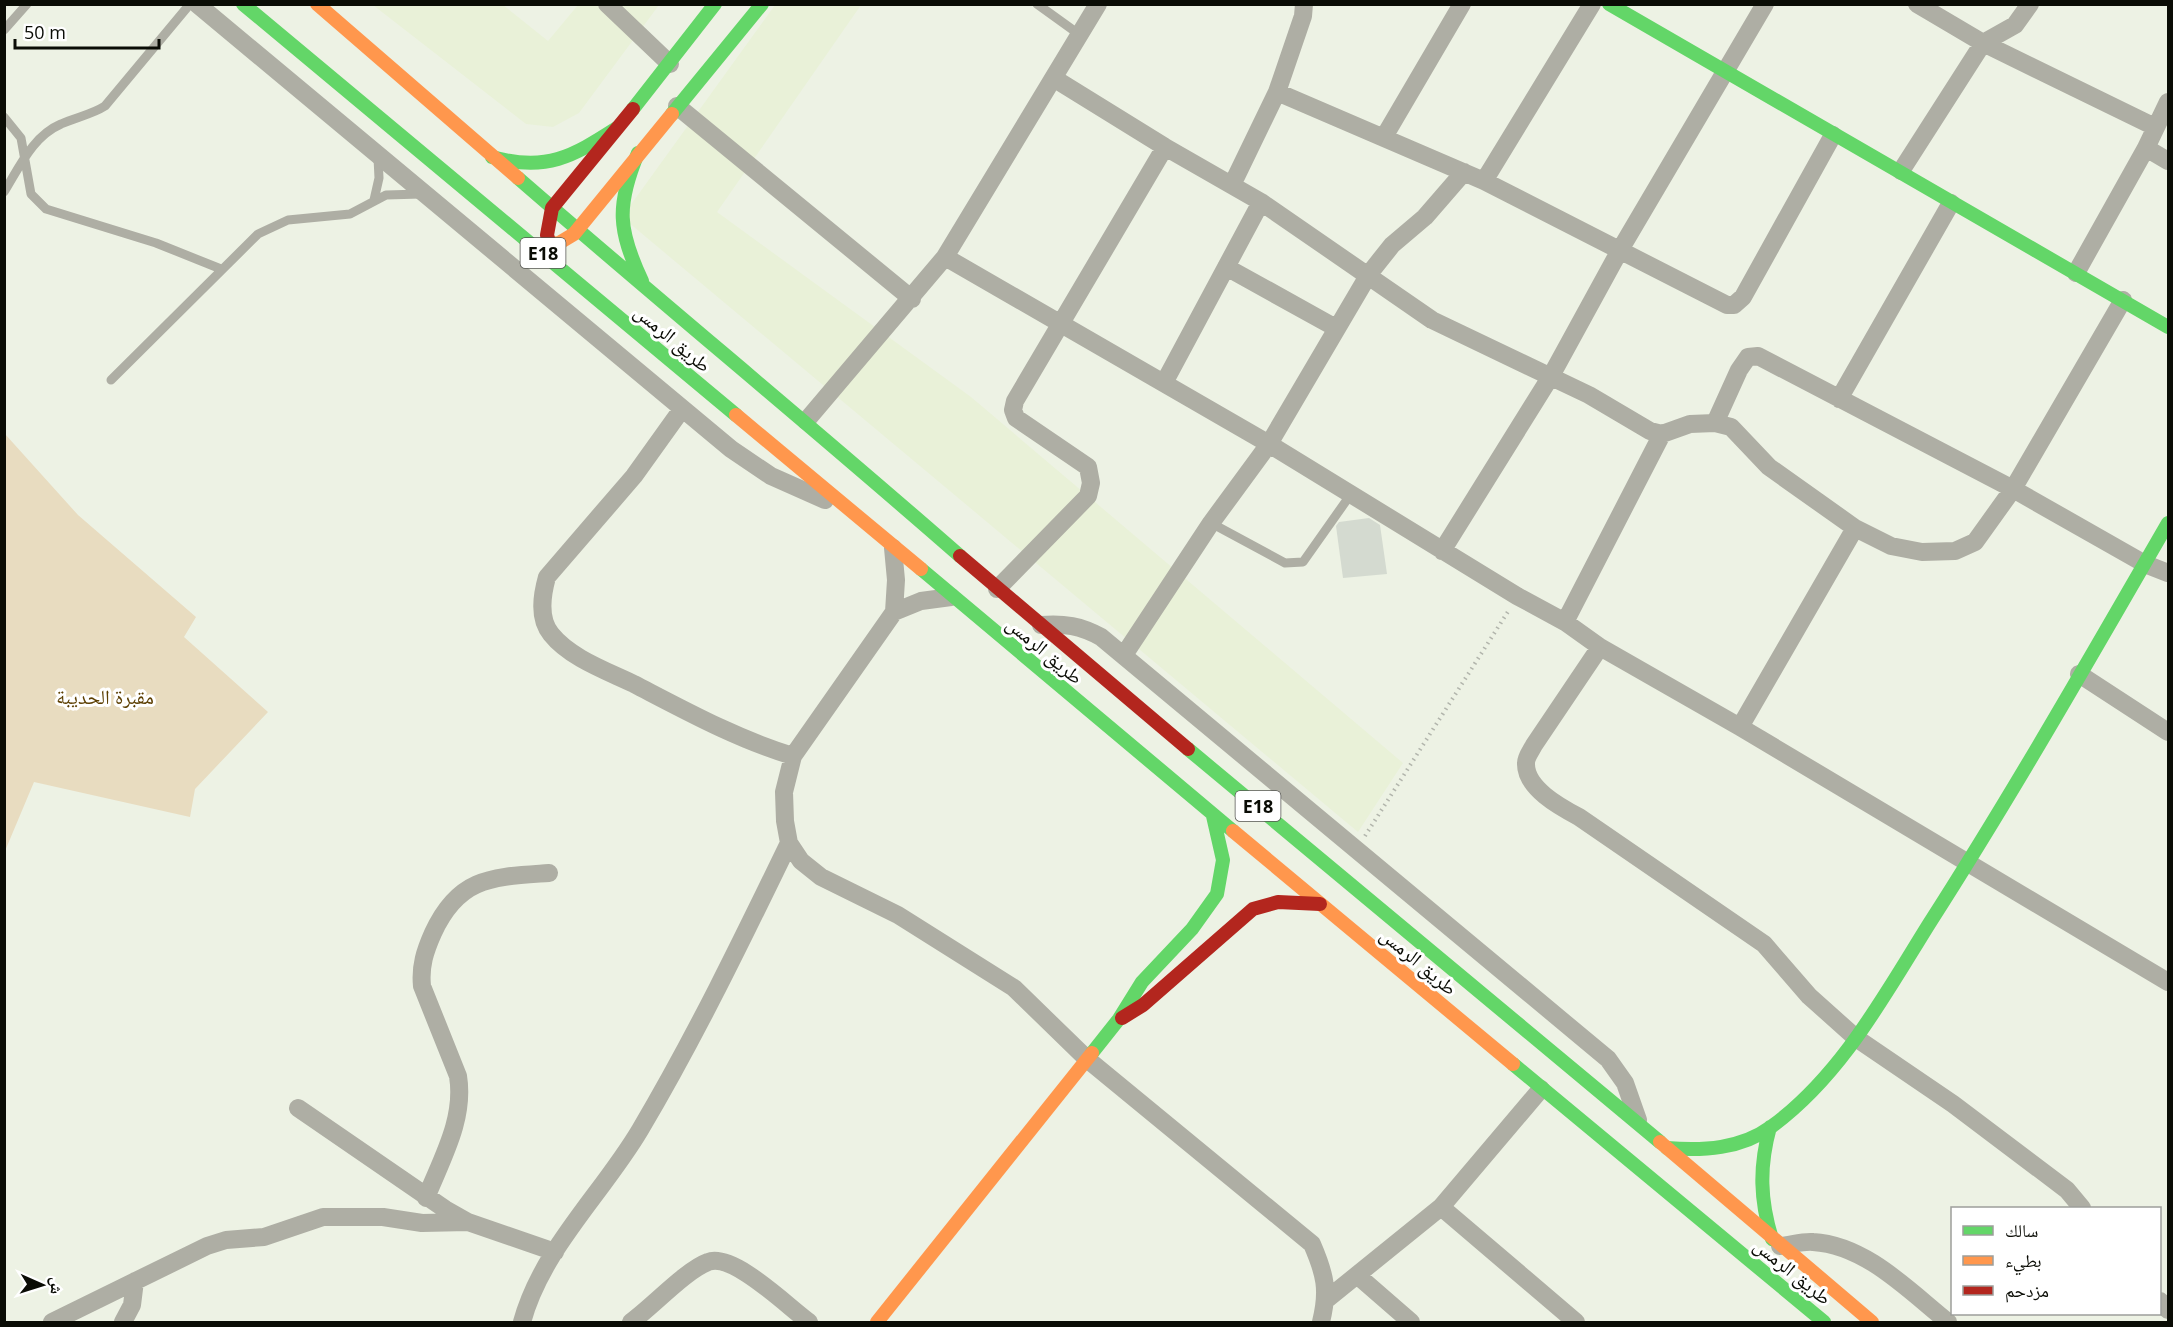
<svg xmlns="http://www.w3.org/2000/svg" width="2173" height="1327" font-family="'Open Sans','Noto Naskh Arabic',sans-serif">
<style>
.built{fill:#e9f1d8}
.green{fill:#e8dcc0}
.building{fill:#d4dad0}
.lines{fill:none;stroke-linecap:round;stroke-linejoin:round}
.path{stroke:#b2b5ac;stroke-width:4;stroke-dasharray:1.5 4.5;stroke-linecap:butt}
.lane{stroke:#aeaea4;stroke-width:9}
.street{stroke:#aeaea4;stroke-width:18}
.fast{stroke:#63d668;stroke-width:14}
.slow{stroke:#ff974d;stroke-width:14}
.jam{stroke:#b3261e;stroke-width:14}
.labels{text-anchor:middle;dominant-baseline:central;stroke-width:6;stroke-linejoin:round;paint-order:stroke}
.shield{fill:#fff;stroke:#545550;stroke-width:1.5}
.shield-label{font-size:18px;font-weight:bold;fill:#0a0c05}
.street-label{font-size:20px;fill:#0a0c05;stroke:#fff}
.park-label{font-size:20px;fill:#5c3f02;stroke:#fff}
</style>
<rect width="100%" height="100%" fill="#edf2e4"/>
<path class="built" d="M373 5H503L548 41 578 5H659L579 113 553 127 526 124Z
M775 5H861L717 212 971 397 1403 763 1358 832 622 217Z"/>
<path class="green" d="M5 434 78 515 196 617 184 637 268 712 195 789 190 817 34 782 5 851Z"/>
<path class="building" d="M1369 518 1380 525 1387 574 1343 578 1336 526 1339 522Z"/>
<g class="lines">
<path class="path" d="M1365 836 1509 610"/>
<path class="lane" d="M1037 4 1080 35
M4 30 27 4
M4 117 21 138 31 194 46 209 156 243 221 269
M4 192C20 166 33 136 61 124 76 117 91 115 105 106L190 4
M374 200 379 178 378 158
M111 380 258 234 288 220 350 214 386 195 421 194
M1211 523 1285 563 1303 562 1351 494"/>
<path class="street" d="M197 4 731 449 771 476 825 500
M607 4 670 64
M1917 4 1983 43 2155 127
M1055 79 1165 147 1261 202 1432 320 1589 395 1650 431 1662 434 1690 424 1715 423 1731 427 1769 467 1855 528 1891 546 1922 552 1955 551 1975 542 2013 489 2123 300
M1277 92 1484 181 1727 305H1734L1743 297 1833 135
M677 106 912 299
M1384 137 1462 4
M2146 148 2168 161
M1901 171 1983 43 2015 25 2030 4
M1484 181 1592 4
M1232 185 1277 92 1303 16 1304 4
M945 257 1269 444 1517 596 1565 622 1600 647 1740 727 2168 982
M1226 267 1336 328
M2076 273 2146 148 2168 102
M1164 383 1261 202
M1839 399 1951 203
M682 409 634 476 547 577C542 595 538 618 551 634 570 658 607 671 634 684 686 711 737 739 793 756
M806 421 945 257 1098 4
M1715 423 1739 370 1748 357 1758 356 2013 489 2145 564 2168 573
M893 548 896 580 894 612 793 756 784 792 785 821 789 843 801 861 821 877 898 915 1014 988 1087 1059 1312 1244C1325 1274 1329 1290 1321 1322
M1442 551 1551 376 1620 250 1765 4
M997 589 1088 496 1091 483 1088 467 1016 418 1013 410 1015 401 1165 147
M894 612 921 601 951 597
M1565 622 1662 434
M1041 625C1064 623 1081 626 1101 637L1608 1059 1625 1083 1638 1120
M1600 647 1534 745C1531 751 1526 757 1526 763 1525 788 1560 807 1579 817L1764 944 1809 996 1856 1038 1953 1104 2067 1190 2082 1208
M1124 655 1211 523 1269 444 1369 274 1392 245 1425 217 1464 172
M2079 674 2168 732
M1740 727 1855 528
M298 1108 445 1209 468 1222 555 1252
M426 1198C442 1158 465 1119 458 1076L422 986C420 966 425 951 433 933 459 876 493 877 549 873
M1441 1207 1576 1322
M1780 1246C1791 1245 1803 1241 1813 1242 1866 1245 1909 1291 1948 1322
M1358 1276 1411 1322
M1326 1300 1441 1207 1541 1089
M2160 1301 2168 1310
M52 1322 207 1246 226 1240 264 1237 323 1217H383L422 1223 468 1222
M123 1322 132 1305 135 1281
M522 1322C542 1249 602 1194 640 1130 695 1037 742 940 789 843
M631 1322C652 1307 686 1270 708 1262 733 1252 788 1307 809 1322"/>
<path class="fast" d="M243 4 736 415
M1609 4 2168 327
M633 109 715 4
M672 114 762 4
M638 153C616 206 618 230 642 281
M492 157C546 172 572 157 617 128
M518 178C664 305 814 428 960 556
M921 569 1233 831
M1188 749 1660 1142
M1092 1053 1119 1019 1142 982 1192 929 1217 894 1223 860 1213 816
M1513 1064 1824 1322
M1770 1127C1759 1167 1760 1200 1772 1239
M1667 1148C1703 1151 1741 1149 1771 1127 1841 1076 1884 996 1929 924 2013 793 2090 658 2168 523"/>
<path class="slow" d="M317 4 518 178
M535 246 559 243 574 234 672 114
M736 415 921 569
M1233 831 1513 1064
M1660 1142 1872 1322
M877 1322 1092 1053"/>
<path class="jam" d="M554 260 547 235 552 208 633 109
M960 556 1188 749
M1122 1018 1143 1005 1253 909 1278 902 1320 904"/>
</g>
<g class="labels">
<g class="shield">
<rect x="520.5" y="238" width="45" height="30" rx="4.5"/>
<rect x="1235.5" y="791" width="45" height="30" rx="4.5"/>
</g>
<g class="shield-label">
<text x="543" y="253">E18</text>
<text x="1258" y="806">E18</text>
</g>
<g class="street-label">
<text transform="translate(673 338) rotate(40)">طريق الرمس</text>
<text transform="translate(1045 650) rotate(40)">طريق الرمس</text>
<text transform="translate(1419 961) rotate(40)">طريق الرمس</text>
<text transform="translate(1793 1271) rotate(39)">طريق الرمس</text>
</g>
<g class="park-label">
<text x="105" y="696">مقبرة الحديبة</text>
</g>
</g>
<rect width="2173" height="1327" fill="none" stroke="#0a0c05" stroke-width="12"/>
<rect x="1951" y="1207" width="210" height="108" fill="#ffffff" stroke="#9d9e9b" stroke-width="1.5"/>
<rect x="1963" y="1226" width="30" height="9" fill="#63d668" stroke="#9d9e9b" stroke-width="1.5"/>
<text x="2005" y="1237" font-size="18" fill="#0a0c05">سالك</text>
<rect x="1963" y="1256" width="30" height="9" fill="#ff974d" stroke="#9d9e9b" stroke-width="1.5"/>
<text x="2005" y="1267" font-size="18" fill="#0a0c05">بطيء</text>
<rect x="1963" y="1286" width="30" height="9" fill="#b3261e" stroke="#9d9e9b" stroke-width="1.5"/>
<text x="2005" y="1297" font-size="18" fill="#0a0c05">مزدحم</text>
<g transform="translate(42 1285) rotate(93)" stroke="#ffffff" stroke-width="4.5" paint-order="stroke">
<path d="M0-4.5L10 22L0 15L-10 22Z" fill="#0a0c05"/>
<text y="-9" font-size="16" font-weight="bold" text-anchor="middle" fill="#0a0c05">ش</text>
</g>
<path d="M15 39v9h144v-9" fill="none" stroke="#0a0c05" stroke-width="3"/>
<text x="24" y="39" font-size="18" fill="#0a0c05" stroke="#ffffff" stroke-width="4.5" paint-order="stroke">50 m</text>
</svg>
